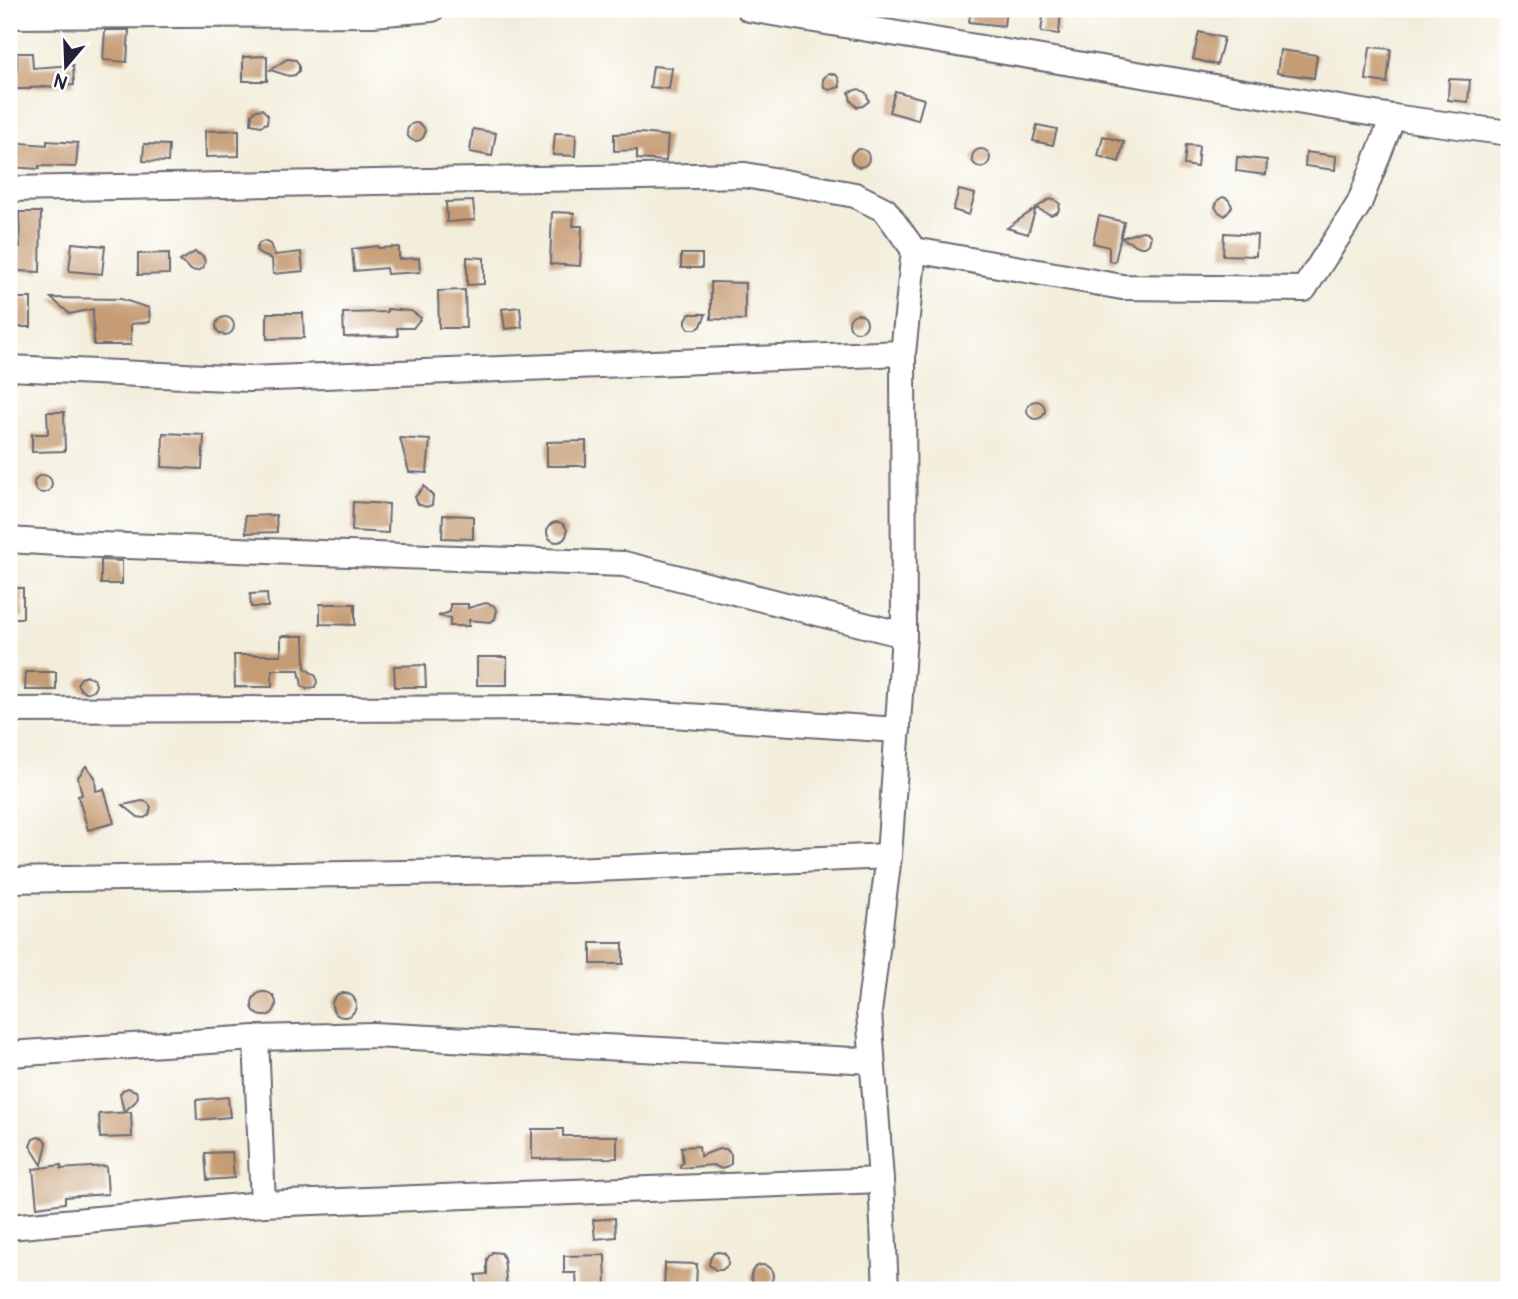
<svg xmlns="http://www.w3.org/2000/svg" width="1518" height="1299" font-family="Pangolin,sans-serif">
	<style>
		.building { fill: #c69c75 }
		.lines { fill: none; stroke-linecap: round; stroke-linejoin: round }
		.minor-casing { stroke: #6b6973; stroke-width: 28 }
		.minor { stroke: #fff; stroke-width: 24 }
	</style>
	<rect width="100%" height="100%" fill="#fff"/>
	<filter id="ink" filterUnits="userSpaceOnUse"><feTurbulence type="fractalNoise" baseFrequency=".0143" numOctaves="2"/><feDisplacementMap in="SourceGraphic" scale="14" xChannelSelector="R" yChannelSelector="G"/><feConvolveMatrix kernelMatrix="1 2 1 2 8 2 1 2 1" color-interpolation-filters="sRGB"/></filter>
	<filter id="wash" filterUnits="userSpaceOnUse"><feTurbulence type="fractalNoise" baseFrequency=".00686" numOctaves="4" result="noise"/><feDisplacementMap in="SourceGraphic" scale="28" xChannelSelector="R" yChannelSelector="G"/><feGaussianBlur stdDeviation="1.57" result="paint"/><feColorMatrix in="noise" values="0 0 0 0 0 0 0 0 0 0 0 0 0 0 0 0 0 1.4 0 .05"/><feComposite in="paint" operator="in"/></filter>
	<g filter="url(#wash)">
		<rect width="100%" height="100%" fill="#f3eedc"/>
		<g id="blocks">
			<!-- building -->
			<g class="building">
				<polygon points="971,9 1006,9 1004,26 969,22"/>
				<polygon points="1044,9 1061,9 1059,34 1041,32"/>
				<polygon points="105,30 129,30 127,62 103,60"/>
				<polygon points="1199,32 1224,38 1217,65 1193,59"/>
				<polygon points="1370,47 1391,49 1387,83 1366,80"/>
				<polygon points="1280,50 1317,55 1314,78 1277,73"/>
				<polygon points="17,53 32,53 33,68 73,65 74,85 30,88 30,89 9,89 9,72 17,72"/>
				<polygon points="267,56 267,81 243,81 243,57"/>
				<polygon points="287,59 296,60 299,65 299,71 295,75 289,76 270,70"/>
				<polygon points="653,66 672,68 669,89 650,87"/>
				<polygon points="828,73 836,75 839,79 840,87 829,90 824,87 823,79"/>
				<polygon points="1449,79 1470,80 1468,102 1448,100"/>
				<polygon points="859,89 866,93 869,101 863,106 857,107 851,101 849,92"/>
				<polygon points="895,91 924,99 918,120 889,112"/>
				<polygon points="262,109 268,115 267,123 261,126 251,124 252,113 257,110"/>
				<circle cx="416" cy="132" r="9"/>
				<polygon points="1037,125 1057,129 1053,145 1033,141"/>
				<polygon points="473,129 496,133 492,156 470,152"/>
				<polygon points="239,130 239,156 206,157 205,131"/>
				<polygon points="555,133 576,134 575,156 553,155"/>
				<polygon points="640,133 668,136 666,161 637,159 637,150 614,151 614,134"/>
				<polygon points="1103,136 1124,142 1119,162 1098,156"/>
				<polygon points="47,141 78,143 76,167 39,166 39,169 9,167 9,142 47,145"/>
				<polygon points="144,144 169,145 168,162 143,161"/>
				<polygon points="1186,145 1199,146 1197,167 1184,165"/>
				<circle cx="981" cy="158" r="9"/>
				<circle cx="860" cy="158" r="9"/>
				<polygon points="1306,152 1336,156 1335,170 1305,166"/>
				<polygon points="1237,157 1267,160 1266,175 1236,171"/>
				<polygon points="959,190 975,194 969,215 953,210"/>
				<polygon points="1223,197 1228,199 1232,206 1230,210 1225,216 1219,212 1215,207 1218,200"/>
				<polygon points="1054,199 1060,204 1058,212 1051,215 1036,208 1028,234 1007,228 1048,200"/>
				<polygon points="473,201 475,220 447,222 446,202"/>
				<polygon points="19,212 41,212 40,272 16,271 17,246 20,247"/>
				<polygon points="552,212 574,213 573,226 582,226 580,266 550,264"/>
				<polygon points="1099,216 1124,222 1115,262 1109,261 1109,247 1093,243"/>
				<polygon points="1142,231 1147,232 1151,236 1149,244 1145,247 1140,247 1121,238"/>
				<polygon points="1224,233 1257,235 1256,256 1223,255"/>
				<polygon points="264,241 270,244 275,255 301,252 303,271 273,274 272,259 261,255 256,250 259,243"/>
				<polygon points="72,243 105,246 102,274 69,271"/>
				<polygon points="378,246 378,248 399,247 399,259 419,258 420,272 387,274 386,268 354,271 352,249"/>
				<polygon points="195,252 203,256 205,262 203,268 197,271 191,270 180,261"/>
				<polygon points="169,253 169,274 138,275 138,254"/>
				<rect x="681" y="254" width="21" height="14"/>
				<polygon points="467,257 484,258 484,284 467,285"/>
				<polygon points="711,282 745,283 745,320 711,319"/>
				<polygon points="465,290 466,328 439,328 438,291"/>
				<rect x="9" y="298" width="22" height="29"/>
				<polygon points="51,298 121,299 149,308 150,322 131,324 131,345 94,345 93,309 70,314"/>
				<polygon points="520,307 522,327 505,329 502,309"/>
				<polygon points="387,309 411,311 421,318 413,328 397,328 398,336 344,337 343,313 387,312"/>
				<polygon points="267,313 303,313 304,338 267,339"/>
				<polygon points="690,314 706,314 701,326 697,329 689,329 686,324 686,319"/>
				<circle cx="858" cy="323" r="9"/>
				<circle cx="225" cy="326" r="9"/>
				<circle cx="1036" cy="410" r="9"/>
				<polygon points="47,412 64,412 65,451 32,452 32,434 48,434"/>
				<polygon points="163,433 204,435 202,469 162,467"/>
				<polygon points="400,438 430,440 427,473 409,472"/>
				<polygon points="586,441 586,466 547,466 547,442"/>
				<circle cx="43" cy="484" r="9"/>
				<polygon points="424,486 433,496 432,505 426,507 418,504 415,497"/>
				<polygon points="353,502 389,504 388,533 352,531"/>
				<polygon points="276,515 277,532 246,533 245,516"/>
				<polygon points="443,515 473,516 473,539 442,538"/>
				<circle cx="557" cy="532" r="10"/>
				<polygon points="101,560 122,561 122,584 101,584"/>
				<rect x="9" y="588" width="14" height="30"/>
				<polygon points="267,593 268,607 251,607 250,594"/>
				<polygon points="486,603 493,605 497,610 495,619 490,622 469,620 469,626 450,626 450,618 438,616 450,612 450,604 468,604 468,608"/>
				<polygon points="320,604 355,604 355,625 320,624"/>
				<polygon points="281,636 304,636 305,668 316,676 317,682 315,687 307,689 302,686 299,670 272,670 272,687 235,687 234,655 281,655"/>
				<rect x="477" y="657" width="30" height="28"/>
				<polygon points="425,665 426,687 395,687 394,666"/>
				<polygon points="26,672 56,672 56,690 25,690"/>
				<polygon points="87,676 94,679 96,685 94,690 86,693 81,690 77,684 81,678"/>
				<polygon points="86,766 95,777 96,791 104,789 114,823 88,830 78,796 82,795 78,777"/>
				<polygon points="142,801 147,802 151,807 149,815 144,818 138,817 123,805"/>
				<rect x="591" y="943" width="32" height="21"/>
				<circle cx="264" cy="1004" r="12"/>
				<circle cx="344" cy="1005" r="12"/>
				<polygon points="128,1088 136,1091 138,1097 135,1102 124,1112 120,1094 123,1090"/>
				<polygon points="228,1097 230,1117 197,1120 196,1100"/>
				<polygon points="131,1112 132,1137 100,1138 99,1114"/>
				<polygon points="532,1129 563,1129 563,1136 617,1136 617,1158 532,1159"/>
				<polygon points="38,1137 43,1138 47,1143 42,1165 30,1146 33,1139"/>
				<polygon points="699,1146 700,1156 719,1149 726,1149 731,1154 731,1164 722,1169 713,1165 680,1168 680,1165 683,1163 681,1147"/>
				<polygon points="232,1152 234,1178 207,1180 205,1153"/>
				<polygon points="61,1165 61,1169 106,1166 108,1194 65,1197 65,1203 37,1207 33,1169"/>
				<polygon points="615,1218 616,1237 595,1239 593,1220"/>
				<polygon points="492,1252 501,1253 504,1258 507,1290 477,1290 476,1275 487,1274 487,1259"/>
				<polygon points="718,1252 724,1253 728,1258 728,1265 722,1270 716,1270 709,1265 711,1257 714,1253"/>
				<polygon points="605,1255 606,1288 577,1289 576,1273 564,1273 564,1256"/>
				<polygon points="665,1263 697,1264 696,1290 664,1290"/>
				<circle cx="762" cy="1276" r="11"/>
			</g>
		</g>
	</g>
	<g filter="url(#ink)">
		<use href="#blocks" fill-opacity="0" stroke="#6b6973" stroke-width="2"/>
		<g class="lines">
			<defs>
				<g id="minor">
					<polyline points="749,9 1393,117"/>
					<polyline points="9,16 373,14 432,9"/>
					<polyline points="9,189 745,175 855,195 885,210 914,250"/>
					<polyline points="9,368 249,379 903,353"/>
					<polyline points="9,540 73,544 624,564 904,635"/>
					<polyline points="9,710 566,708 898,730"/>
					<polyline points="9,880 572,870 889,856"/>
					<polyline points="256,1038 263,1204"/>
					<polyline points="9,1054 256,1038 373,1035 872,1061"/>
					<polyline points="9,1227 263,1204 881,1180"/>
					<polyline points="886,1290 881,1180 869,1012 889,856 904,635 903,353 914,250 1122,287 1304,289 1359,204 1393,117 1509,133"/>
				</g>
			</defs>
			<!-- minor casing -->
			<use href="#minor" class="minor-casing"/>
			<!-- minor -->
			<use href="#minor" class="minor"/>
		</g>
	</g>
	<!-- margin -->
	<rect width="1518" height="1299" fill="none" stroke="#fff" stroke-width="35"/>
	<!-- north arrow -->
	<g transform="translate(66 66) rotate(199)" stroke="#ffffff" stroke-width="5" paint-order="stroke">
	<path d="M0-5L12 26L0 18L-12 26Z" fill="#22223b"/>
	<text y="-10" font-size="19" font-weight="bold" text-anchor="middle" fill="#22223b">N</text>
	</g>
</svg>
